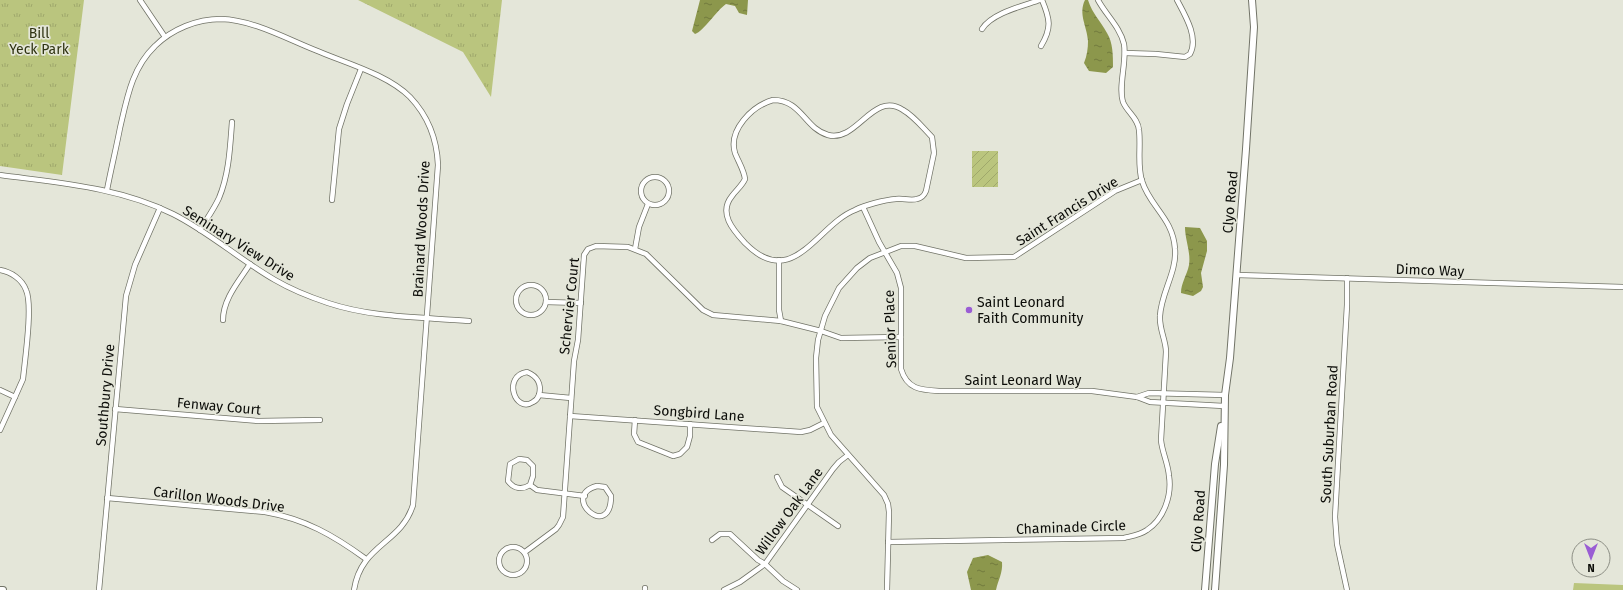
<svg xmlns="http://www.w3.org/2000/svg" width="1623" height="590" font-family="'Fira Sans',sans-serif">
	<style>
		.grass { fill: #bac57e }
		.park { fill: url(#park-tufts) }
		.garden { fill: url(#garden-furrows) }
		.water { fill: url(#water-ripples) }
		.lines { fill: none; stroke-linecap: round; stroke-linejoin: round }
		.street-casing { stroke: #717367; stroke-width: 6 }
		.secondary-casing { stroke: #717367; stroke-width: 8 }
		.street { stroke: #fff; stroke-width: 4.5 }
		.secondary { stroke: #fff; stroke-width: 6 }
		.poi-dot { fill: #9a5dd4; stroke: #e4e6d9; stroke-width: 1.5 }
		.labels { text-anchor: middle; stroke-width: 3.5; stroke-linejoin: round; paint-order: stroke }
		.park-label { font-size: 14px; fill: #2f3312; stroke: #e4e6d9 }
		.street-label { font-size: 14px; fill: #0b0c08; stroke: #e4e6d9 }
		.poi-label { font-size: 14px; fill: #0b0c08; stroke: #e4e6d9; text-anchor: start }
	</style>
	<defs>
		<pattern id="park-tufts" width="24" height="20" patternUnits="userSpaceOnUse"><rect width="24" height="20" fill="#bac57e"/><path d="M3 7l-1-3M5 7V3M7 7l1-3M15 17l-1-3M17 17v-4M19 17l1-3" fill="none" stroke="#9fa86b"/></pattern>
		<pattern id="garden-furrows" width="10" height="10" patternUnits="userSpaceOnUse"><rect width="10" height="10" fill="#bac57e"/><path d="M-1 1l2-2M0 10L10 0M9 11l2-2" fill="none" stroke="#9fa86b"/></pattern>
		<pattern id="water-ripples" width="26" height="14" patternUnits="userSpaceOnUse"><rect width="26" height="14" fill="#8c974c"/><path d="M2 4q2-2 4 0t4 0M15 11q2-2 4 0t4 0" fill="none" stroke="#717a3d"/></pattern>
	</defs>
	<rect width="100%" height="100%" fill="#e4e6d9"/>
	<!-- grass -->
	<polygon class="grass" points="1574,583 1623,585 1623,590 1573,590"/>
	<!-- park -->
	<g class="park">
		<polygon points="0,0 84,0 62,175 0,166"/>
		<polygon points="358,0 502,0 491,97 463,52"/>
	</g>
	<!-- garden -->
	<rect class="garden" x="972" y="151" width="26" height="36"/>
	<!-- water -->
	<g class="water">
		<path d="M700,0H748L747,15L739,13L735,6L726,4C716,11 704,31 695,34L692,31Z"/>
		<path d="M1085,0H1088C1093,15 1100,20 1107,33C1113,43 1113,55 1113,67L1106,73L1089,71L1084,63C1087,56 1088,48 1088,41C1087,26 1078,14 1085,0Z"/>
		<path d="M1185,227L1200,228L1207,241V251L1201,273L1203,287L1201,291L1193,296L1181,293C1181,283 1187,275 1189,265C1191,252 1185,240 1185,227Z"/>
		<path d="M988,555L1002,562C1003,573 998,580 996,590H971L967,572L973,558Z"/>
	</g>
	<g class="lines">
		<defs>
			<g id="street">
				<polyline points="140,0 165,37"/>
				<path d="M982,29C992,13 1023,6 1040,0"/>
				<path d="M1041,46C1052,28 1050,19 1042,0"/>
				<path d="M1125,53L1156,54L1185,57L1190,54C1199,38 1185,15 1177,0"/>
				<path d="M773,100C802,100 804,128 828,135C857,143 873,90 903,110C914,116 923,128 932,137L934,153L926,191C924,196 922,198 917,199C911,201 903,198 896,199C884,200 865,205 855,210C817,225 793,292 745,243C733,230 718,213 732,196C736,190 742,186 745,179C744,170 738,161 735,153C728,130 752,106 773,100Z"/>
				<path d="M0,175C59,183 119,187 173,214C209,232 240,260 275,280C292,290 310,297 328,303C373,318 422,317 469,321"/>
				<circle cx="655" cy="191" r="14"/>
				<path d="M107,190C111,169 116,149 120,128C127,98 132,68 155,46C172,29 197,19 221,19C253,20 285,38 315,50C345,63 387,74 410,97C428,116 437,140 438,165L413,505C401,544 361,544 354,590"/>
				<polyline points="332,200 339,129 347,104 361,69"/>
				<path d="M863,207L879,242L897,273L901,288V369C907,389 920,390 939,391H1092L1137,397L1150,402L1224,406"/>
				<path d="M200,230C206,220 214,209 219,198C229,174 230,148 232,122"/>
				<polyline points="635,249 639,227 648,204"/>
				<polyline points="779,260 779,310 781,321"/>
				<path d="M0,270C11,272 22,279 26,290C33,305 25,359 23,379L15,397L0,390"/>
				<polyline points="1237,275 1623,287"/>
				<polyline points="1347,278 1347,305 1335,517 1337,544 1347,590"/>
				<circle cx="531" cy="300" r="15"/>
				<polyline points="546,302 581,303"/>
				<path d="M223,320C223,299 239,281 250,264"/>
				<path d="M527,372C537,376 542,384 539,395C538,398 535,401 533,402C515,414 502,376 527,372Z"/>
				<polyline points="539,395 571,398"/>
				<polyline points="1137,397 1149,393 1225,395"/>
				<polyline points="115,409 258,421 320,420"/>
				<polyline points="570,416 801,432 810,430 824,423"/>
				<polyline points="635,420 634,434 638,442 673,456 680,454 687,447 690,436 690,424"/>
				<polyline points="0,430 15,397"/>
				<path d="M519,459L527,460L533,466V476L530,485C522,490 514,489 508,481L510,464Z"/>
				<polyline points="777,477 782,487 838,526"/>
				<polyline points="530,485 537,490 585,496"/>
				<path d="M597,486L605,487L611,496C611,542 559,496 597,486Z"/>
				<path d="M107,498L265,512C305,519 333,535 366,559"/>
				<polyline points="712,540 720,534 730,534 758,560 765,564 783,581 797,590"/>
				<path d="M888,542L1124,538C1132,536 1140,535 1147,530C1164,519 1172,495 1169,476C1168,463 1162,452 1161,440L1166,352C1166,340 1159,329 1160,316C1161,293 1177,272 1175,249C1173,218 1150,207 1142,181C1137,165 1141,147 1139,130C1138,118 1127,112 1123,102C1118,86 1127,62 1124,44C1120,27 1106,15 1098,0"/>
				<circle cx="513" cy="561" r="14"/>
				<polyline points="525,552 556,529 559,525 563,517 574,361 578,340 584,255 588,249 596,246 628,247 646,254 703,310 713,315 781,321 821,331 841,338 901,337"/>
				<polyline points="645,588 645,590"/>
				<polyline points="99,590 126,296 135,265 160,208"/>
				<polyline points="724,590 740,582 765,564 833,469 839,462 848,455"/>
				<polyline points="887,590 889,512 888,504 884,495 831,435 817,407 816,358 818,340 825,316 839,288 857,268 870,258 901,246 915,246 966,258 1014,257 1115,191 1142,180"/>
			</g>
			<g id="secondary">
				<polyline points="0,590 3,590"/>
				<polyline points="1205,590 1215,464 1221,426"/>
				<polyline points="1215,590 1224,465 1225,395 1230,358 1246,149 1254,27 1252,0"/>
			</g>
		</defs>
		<!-- street casing -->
		<use href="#street" class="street-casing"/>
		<!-- secondary casing -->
		<use href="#secondary" class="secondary-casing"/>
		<!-- street -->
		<use href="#street" class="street"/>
		<!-- secondary -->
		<use href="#secondary" class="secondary"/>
	</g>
	<!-- markers -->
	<circle class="poi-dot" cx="969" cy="310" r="4"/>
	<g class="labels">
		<!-- park labels -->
		<g class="park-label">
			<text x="39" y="38">Bill<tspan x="39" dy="16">Yeck Park</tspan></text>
		</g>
		<!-- street labels -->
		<g class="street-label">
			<text transform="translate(1230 202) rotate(-85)" y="5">Clyo Road</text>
			<text transform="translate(1067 211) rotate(-32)" y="5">Saint Francis Drive</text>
			<text transform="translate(421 229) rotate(-87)" y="5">Brainard Woods Drive</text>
			<text transform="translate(239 243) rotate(32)" y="5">Seminary View Drive</text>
			<text transform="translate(1430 270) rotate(2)" y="5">Dimco Way</text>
			<text transform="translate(569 306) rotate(-84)" y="5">Schervier Court</text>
			<text transform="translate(890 329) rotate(-92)" y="5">Senior Place</text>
			<text x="1023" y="385">Saint Leonard Way</text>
			<text transform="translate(105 395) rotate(-85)" y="5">Southbury Drive</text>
			<text transform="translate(219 406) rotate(5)" y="5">Fenway Court</text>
			<text transform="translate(699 413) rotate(4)" y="5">Songbird Lane</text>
			<text transform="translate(1329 434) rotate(-87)" y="5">South Suburban Road</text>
			<text transform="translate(219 499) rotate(7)" y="5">Carillon Woods Drive</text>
			<text transform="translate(789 511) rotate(-54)" y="5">Willow Oak Lane</text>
			<text transform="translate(1198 521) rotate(-86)" y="5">Clyo Road</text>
			<text transform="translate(1071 527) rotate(-2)" y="5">Chaminade Circle</text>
		</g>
		<!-- poi labels -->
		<g class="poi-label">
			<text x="977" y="307">Saint Leonard<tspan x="977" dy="16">Faith Community</tspan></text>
		</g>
	</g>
	<!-- north arrow -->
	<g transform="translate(1591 558) rotate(180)"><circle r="19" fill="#e4e6d9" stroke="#8d8f85"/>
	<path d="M0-3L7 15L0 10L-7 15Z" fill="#9a5dd4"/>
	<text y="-6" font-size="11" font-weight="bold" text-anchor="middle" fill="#0b0c08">N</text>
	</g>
</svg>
